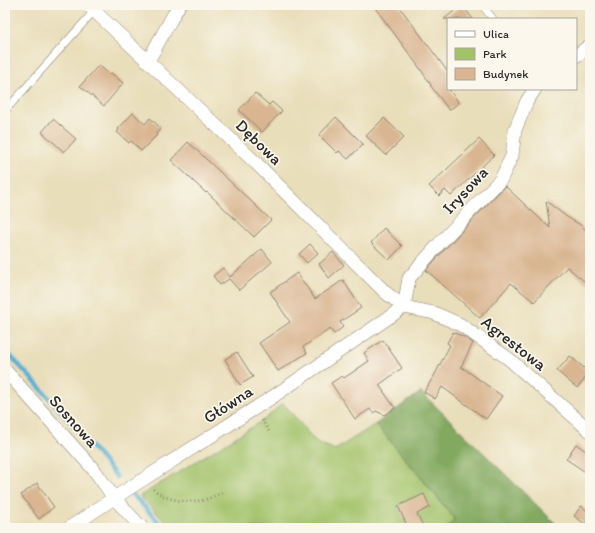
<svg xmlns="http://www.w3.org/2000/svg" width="595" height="533" font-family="Itim,sans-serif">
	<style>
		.green { fill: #a3c36b; stroke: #67774b }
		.forest { fill: #82a95f; stroke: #566a45 }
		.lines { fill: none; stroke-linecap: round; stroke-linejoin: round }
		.stream { stroke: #57b0d4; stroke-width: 4.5 }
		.building { fill: #d9b591 }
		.lane-casing { stroke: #8a8472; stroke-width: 8 }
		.street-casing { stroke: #8a8472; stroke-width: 14 }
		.path { stroke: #8a8472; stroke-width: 2.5; stroke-dasharray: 1 3; stroke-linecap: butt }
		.lane { stroke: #fff; stroke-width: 7 }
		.street { stroke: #fff; stroke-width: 13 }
		.labels { text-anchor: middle; stroke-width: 3.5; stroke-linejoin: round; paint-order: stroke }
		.street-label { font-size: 17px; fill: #2b2b2b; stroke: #fbf7ec }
	</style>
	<rect width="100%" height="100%" fill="#fbf7ec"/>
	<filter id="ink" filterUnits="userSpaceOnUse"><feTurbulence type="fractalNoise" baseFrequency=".025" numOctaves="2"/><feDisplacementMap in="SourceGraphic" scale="8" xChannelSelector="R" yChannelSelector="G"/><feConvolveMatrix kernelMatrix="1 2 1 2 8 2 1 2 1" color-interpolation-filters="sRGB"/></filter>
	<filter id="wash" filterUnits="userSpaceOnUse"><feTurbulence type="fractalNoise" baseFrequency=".012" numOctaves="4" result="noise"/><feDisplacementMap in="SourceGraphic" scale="16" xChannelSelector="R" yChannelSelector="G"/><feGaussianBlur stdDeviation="0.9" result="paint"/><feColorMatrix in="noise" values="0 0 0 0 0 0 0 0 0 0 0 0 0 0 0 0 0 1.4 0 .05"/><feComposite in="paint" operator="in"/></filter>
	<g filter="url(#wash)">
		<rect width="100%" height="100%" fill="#e9deba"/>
		<!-- green -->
		<polygon class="green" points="283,403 315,441 335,450 376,424 455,519 447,528 171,528 140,496 265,419"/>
		<!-- forest -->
		<polygon class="forest" points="421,392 560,528 447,528 455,519 376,424"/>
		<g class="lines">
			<!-- stream -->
			<g class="stream">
				<polyline points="177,22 187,5"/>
				<polyline points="5,350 43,391 82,436 117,477"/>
				<polyline points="132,494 139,501 164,528"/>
			</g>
		</g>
		<g id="blocks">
			<!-- building -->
			<g class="building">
				<polygon points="373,5 398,5 448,72 448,89 449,89 459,103 449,110 430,85 431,85 419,67"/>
				<polygon points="462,5 473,19 444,19"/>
				<polygon points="99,65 110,75 111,73 123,83 104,106 80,86"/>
				<polygon points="255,93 269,105 272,102 282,111 262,132 239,110"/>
				<polygon points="133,113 145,124 150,118 161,128 156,134 157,135 141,151 131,141 129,143 117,132 119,130 118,129"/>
				<polygon points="336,117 363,144 348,159 339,151 337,153 319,135"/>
				<polygon points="384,118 404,137 386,155 366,136"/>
				<polygon points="53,119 76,139 64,152 42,132"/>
				<polygon points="479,139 494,155 451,196 445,190 439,196 429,186"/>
				<polygon points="188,142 271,220 254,237 207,192 206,193 171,160"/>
				<polygon points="505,186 550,228 546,201 567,217 579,224 590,233 590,286 567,267 534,302 511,283 480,318 426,270 445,249"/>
				<polygon points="384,228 402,246 389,260 371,243"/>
				<polygon points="310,244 318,253 307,263 299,254"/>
				<polygon points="262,249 272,262 239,290 229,279 220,285 213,276 223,268 230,277"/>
				<polygon points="333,252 344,265 329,278 319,264"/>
				<polygon points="297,273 315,299 343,280 361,308 340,322 343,327 334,334 330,329 303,347 307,353 278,371 259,343 290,322 270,292"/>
				<polygon points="453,332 466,338 473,343 461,367 466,370 502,396 486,419 442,387 435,399 424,392 434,376 450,345 447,343"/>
				<polygon points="383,340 402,368 379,385 395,408 385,415 376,411 373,413 370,409 355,419 331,383 342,376 344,378 369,361 364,353"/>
				<polygon points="237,352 253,377 240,385 225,359"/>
				<polygon points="570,356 590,373 577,388 557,371"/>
				<polygon points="576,444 590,454 590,475 566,459"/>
				<polygon points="37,483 54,507 39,519 21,495"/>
				<polygon points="424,494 430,507 417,514 424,528 408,528 398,506"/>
				<polygon points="581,506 590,513 590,518 585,524 574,516"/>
			</g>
		</g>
	</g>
	<g filter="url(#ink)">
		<use href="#blocks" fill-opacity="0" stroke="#8a8472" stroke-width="1"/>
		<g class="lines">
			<defs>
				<g id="lane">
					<polyline points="482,5 493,19"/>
					<polyline points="5,111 94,11"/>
				</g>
				<g id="street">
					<polyline points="88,5 256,163 385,292 404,307 434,313 461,325 509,359 590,431"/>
					<polyline points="576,56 590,45"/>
					<polyline points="148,61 179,5"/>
					<polyline points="404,307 409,278 439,244 501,179 512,156 515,130 527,101 535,89"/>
					<polyline points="5,370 95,471 114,498 142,528"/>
					<polyline points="69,528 114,498 271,398 404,307"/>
				</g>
			</defs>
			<!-- lane casing -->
			<use href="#lane" class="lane-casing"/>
			<!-- street casing -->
			<use href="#street" class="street-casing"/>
			<!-- path -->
			<g class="path">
				<polyline points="262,420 270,433"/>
				<path d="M153,489C164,499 183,503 198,501C207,500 216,495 225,492"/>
			</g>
			<!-- lane -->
			<use href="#lane" class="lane"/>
			<!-- street -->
			<use href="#street" class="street"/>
		</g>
	</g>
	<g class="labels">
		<!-- street labels -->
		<g class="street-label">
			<text transform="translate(259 142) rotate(44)" y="6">Dębowa</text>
			<text transform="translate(465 190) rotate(-47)" y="6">Irysowa</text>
			<text transform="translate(514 343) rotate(38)" y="6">Agrestowa</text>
			<text transform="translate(228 404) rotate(-33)" y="6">Główna</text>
			<text transform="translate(74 421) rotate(48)" y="6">Sosnowa</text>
		</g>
	</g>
	<!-- margin -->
	<rect width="595" height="533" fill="none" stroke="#fbf7ec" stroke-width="20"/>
	<!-- legend -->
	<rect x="447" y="18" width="130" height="72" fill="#fbf7ec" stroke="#a8a59f"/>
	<rect x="455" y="31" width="20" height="6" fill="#ffffff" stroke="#a8a59f"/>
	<text x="483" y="38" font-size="12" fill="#2b2b2b">Ulica</text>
	<rect x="455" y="48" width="20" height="12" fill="#a3c36b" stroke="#a8a59f"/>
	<text x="483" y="58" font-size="12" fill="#2b2b2b">Park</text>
	<rect x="455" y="68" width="20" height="12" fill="#d9b591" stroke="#a8a59f"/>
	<text x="483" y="78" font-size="12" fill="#2b2b2b">Budynek</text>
</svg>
